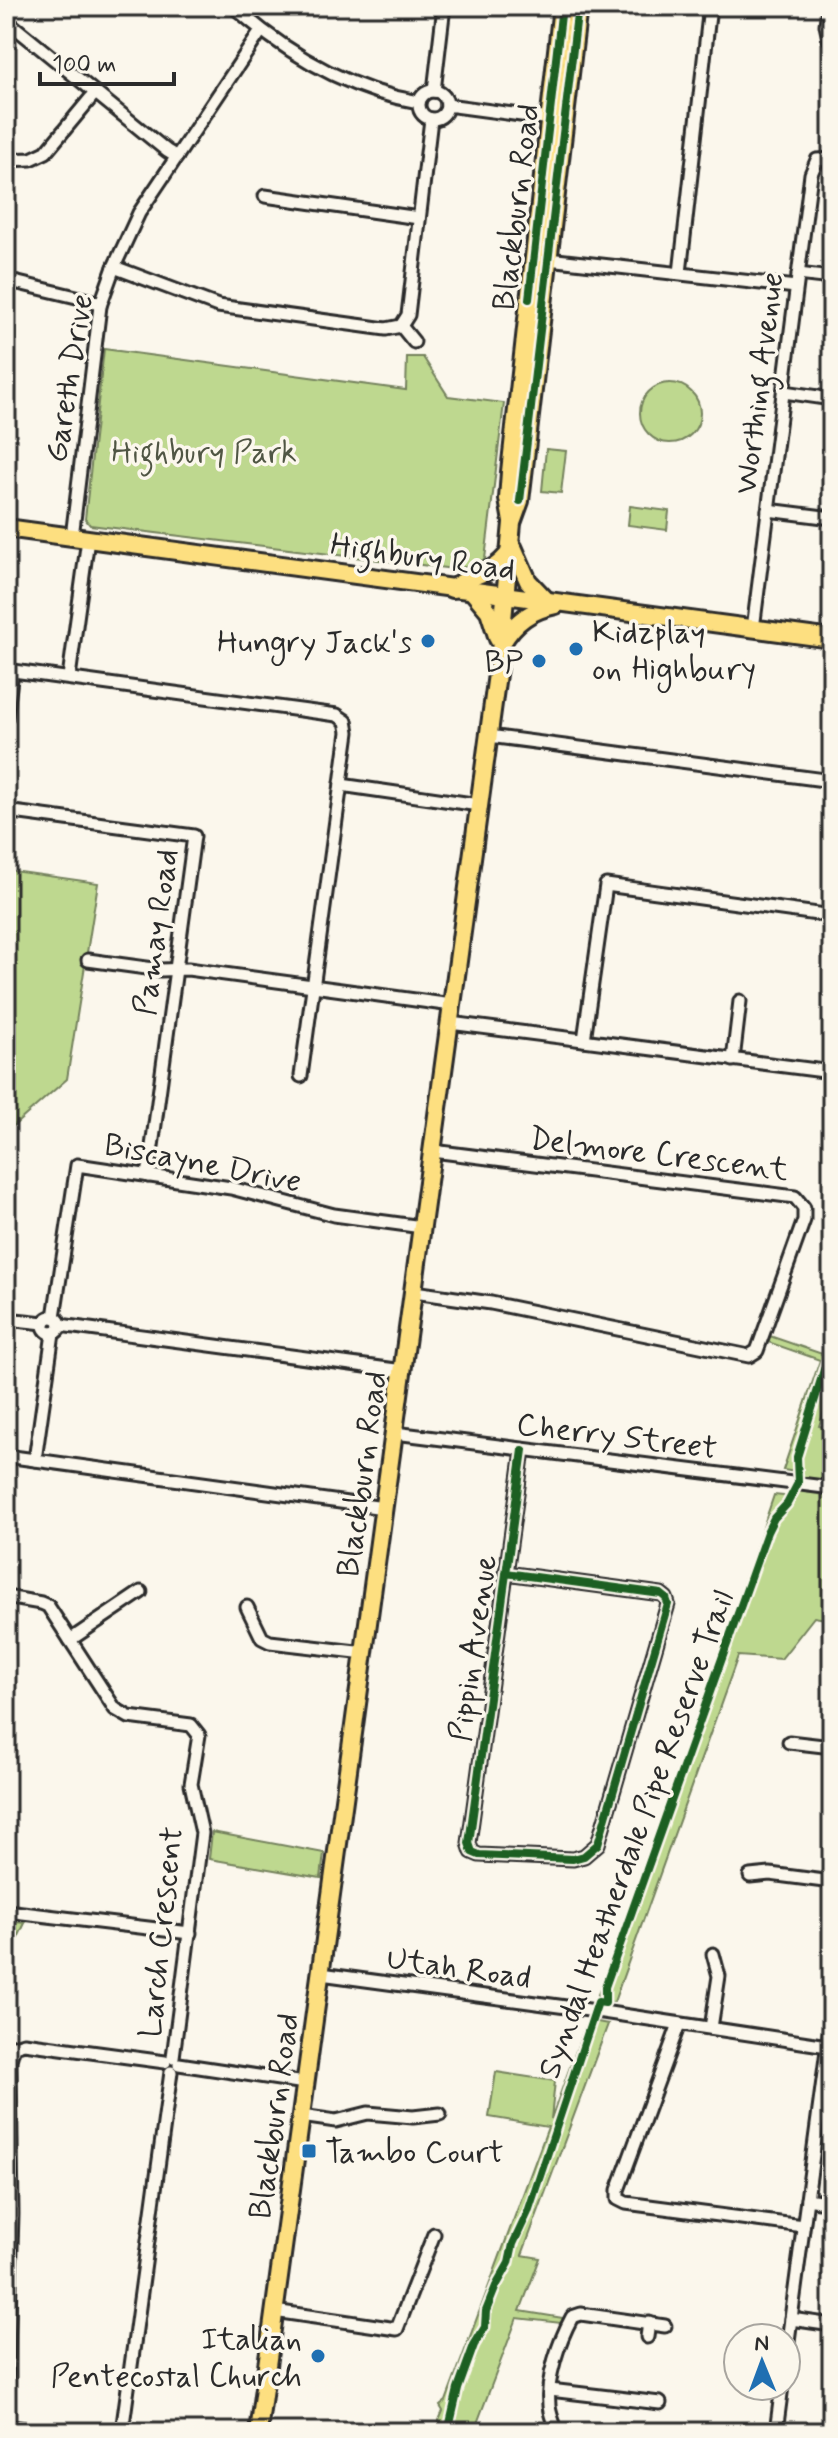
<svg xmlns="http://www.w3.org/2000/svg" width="838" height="2438" font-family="Mynerve,sans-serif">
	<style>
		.green { fill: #bed88f; stroke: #74825d; stroke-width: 2 }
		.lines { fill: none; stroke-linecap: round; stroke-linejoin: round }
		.minor-casing { stroke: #2b2b2b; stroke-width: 17 }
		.primary-casing { stroke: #2b2b2b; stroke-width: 22 }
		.minor { stroke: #fbf7ec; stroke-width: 11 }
		.primary { stroke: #fddf80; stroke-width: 16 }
		.cycleway-casing { stroke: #fbf7ec; stroke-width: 13 }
		.cycleway { stroke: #1b5e20; stroke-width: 8 }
		.poi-dot { fill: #1f6fb2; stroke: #fbf7ec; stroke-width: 3 }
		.labels { text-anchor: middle; stroke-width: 7; stroke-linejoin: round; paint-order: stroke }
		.street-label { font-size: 32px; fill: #2b2b2b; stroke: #fbf7ec }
		.park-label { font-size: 32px; fill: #505644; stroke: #fbf7ec }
		.poi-label { font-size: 32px; fill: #2b2b2b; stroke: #fbf7ec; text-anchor: end }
	</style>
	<rect width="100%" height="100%" fill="#fbf7ec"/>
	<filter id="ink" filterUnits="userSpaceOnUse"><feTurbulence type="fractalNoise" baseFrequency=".0125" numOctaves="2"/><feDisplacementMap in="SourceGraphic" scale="16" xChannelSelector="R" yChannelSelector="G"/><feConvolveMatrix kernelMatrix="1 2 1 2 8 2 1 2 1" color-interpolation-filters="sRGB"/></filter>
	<g filter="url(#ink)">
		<!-- green -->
		<g class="green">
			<polygon points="104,349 406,390 407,357 423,357 448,396 504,403 485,559 472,566 454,569 90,525 85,519"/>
			<circle cx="670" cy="413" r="30"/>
			<polygon points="546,449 566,451 561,493 542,491"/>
			<polygon points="630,506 669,511 667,530 628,525"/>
			<polygon points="6,870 98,883 67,1079 10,1129 8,1144 6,1144"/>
			<polygon points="832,1326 832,1388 819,1426 832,1428 832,1620 814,1617 781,1659 738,1656 614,2002 596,2000 701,1710 774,1495 794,1497 803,1473 783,1470 820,1360 765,1341 767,1335 822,1354"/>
			<polygon points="212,1832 324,1853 321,1878 209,1859"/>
			<polygon points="6,1921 25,1923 6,1963"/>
			<polygon points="587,2020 608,2024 522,2255 540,2258 520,2311 563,2318 561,2323 517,2318 476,2426 458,2432 434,2432 443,2411 440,2406 446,2401 548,2127 489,2117 496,2072 555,2081 551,2119"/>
		</g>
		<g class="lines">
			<defs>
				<g id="minor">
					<path d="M233,6C287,54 347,90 419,102"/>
					<polyline points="828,6 826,25 829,39 832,41"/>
					<polyline points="6,20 167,151 177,157"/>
					<polyline points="434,91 444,6"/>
					<circle cx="433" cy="105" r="14"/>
					<polyline points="447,105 550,119"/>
					<polyline points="6,160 31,159 46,152 95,93"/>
					<polyline points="265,196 419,218"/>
					<polyline points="548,259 796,287"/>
					<polyline points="114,267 218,306 386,329 401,326 408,315 431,119"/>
					<polyline points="680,273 710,6"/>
					<polyline points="798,274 832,278"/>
					<polyline points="6,280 93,301 100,306"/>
					<polyline points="401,326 414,342"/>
					<polyline points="784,392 832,399"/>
					<polyline points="768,510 832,518"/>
					<polyline points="72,537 100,306 114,267 139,213 261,31"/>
					<polyline points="753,629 811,174 817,160 832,159"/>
					<polyline points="6,670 337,715 346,721 348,732 301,1076"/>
					<polyline points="69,677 88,539"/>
					<polyline points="6,719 12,671"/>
					<polyline points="489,736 832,781"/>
					<polyline points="341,785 479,805"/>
					<polyline points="6,811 194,836 148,1176"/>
					<polyline points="88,960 161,970 188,969 452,1005"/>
					<polyline points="450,1023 832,1072"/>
					<polyline points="584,1040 606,885 832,916"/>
					<polyline points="733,1060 740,1001"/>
					<polyline points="414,1292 491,1303 749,1356 757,1351 804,1220 804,1208 795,1197 433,1151"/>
					<polyline points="54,1317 77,1165 231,1188 334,1215 422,1227"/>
					<circle cx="52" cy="1325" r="8"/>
					<polyline points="6,1319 44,1323"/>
					<polyline points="60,1325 403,1371"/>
					<polyline points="395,1433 832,1488"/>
					<polyline points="6,1456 384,1508"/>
					<polyline points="35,1460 53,1333"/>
					<polyline points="506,1573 661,1594 666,1598 668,1604 598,1844 584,1856 573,1859 479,1855 472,1852 469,1843 523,1450"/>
					<polyline points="6,1597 41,1603 48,1606 115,1709 129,1717 191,1725 199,1735 191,1784 202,1833 173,2057"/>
					<polyline points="247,1607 262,1638 270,1642 365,1653"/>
					<polyline points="70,1640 141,1592"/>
					<polyline points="789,1742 832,1747"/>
					<polyline points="750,1876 770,1874 832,1882"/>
					<polyline points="6,1911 190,1933"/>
					<polyline points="321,1974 596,2011 828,2046"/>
					<polyline points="679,2024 618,2190 618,2199 626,2203 803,2226"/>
					<polyline points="711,2028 719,1976 713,1954"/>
					<polyline points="179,2064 305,2083"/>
					<polyline points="301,2116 336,2121 368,2113 413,2117 440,2114"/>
					<polyline points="807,2199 832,2203"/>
					<polyline points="274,2311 397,2329 434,2234"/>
					<polyline points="791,2319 832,2325"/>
					<polyline points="647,2337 649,2323"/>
					<polyline points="786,2356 832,2013"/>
					<polyline points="550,2390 660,2403"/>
					<polyline points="6,2418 12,2214 10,2060 14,2046 24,2043 165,2062"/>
					<polyline points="122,2432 171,2072"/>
					<path d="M557,2432C554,2424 550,2415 549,2406C546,2378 559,2341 572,2317L581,2314L665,2326"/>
					<polyline points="776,2432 782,2386"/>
				</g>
				<g id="primary">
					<polyline points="512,522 508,499 510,472 562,6"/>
					<polyline points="6,528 832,639"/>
					<polyline points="513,547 528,581 547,601"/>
					<path d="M452,589C475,570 490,578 510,552"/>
					<polyline points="473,592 489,611 498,639"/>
					<path d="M502,643C515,621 531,610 556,605"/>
					<polyline points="6,2429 29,2432"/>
					<polyline points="258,2432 500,652 512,523 520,501 578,6"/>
				</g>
			</defs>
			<!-- minor casing -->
			<use href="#minor" class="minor-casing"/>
			<!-- primary casing -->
			<use href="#primary" class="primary-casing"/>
			<!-- minor -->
			<use href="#minor" class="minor"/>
			<!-- primary -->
			<use href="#primary" class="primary"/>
			<defs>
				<g id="cycleway">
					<polyline points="529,299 562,6"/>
					<polyline points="520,501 578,6"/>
					<polyline points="506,1573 661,1594 666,1598 668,1604 598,1844 584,1856 573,1859 479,1855 472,1852 469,1843 523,1450"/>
					<polyline points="448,2432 458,2389 474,2345 485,2327 486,2311 496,2286 509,2263 513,2244 528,2212 598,2002 605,2003 605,1987 767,1532 774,1518 787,1504 798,1483 797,1457 832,1344"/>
				</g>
			</defs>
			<!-- cycleway casing -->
			<use href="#cycleway" class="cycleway-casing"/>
			<!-- cycleway -->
			<use href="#cycleway" class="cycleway"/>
		</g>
	</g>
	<!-- markers -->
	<g class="poi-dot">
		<circle cx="428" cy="641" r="8"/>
		<circle cx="576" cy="649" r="8"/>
		<circle cx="539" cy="661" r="8"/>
		<rect x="301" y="2143" width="16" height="16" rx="4"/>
		<circle cx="318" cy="2356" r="8"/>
	</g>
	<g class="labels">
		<!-- street labels -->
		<g class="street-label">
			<text transform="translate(515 207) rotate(-83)" y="11">Blackburn Road</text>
			<text transform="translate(68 378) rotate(-81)" y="11">Gareth Drive</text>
			<text transform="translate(758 383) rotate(-83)" y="11">Worthing Avenue</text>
			<text transform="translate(423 556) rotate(8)" y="11">Highbury Road</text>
			<text transform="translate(155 932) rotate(-82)" y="11">Pamay Road</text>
			<text transform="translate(659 1153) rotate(7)" y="11">Delmore Crescent</text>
			<text transform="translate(203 1162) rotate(11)" y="11">Biscayne Drive</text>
			<text transform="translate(617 1435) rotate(7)" y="11">Cherry Street</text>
			<text transform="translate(361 1474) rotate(-82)" y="11">Blackburn Road</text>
			<text transform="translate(472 1648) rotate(-82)" y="11">Pippin Avenue</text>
			<text transform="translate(635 1834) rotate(-70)" y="11">Syndal Heatherdale Pipe Reserve Trail</text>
			<text transform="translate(160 1932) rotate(-84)" y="11">Larch Crescent</text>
			<text transform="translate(459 1967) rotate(8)" y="11">Utah Road</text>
			<text transform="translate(273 2116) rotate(-82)" y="11">Blackburn Road</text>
		</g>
		<!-- park labels -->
		<g class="park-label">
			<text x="204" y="462">Highbury Park</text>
		</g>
		<!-- poi labels -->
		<g class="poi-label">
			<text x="592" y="642" text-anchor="start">Kidzplay<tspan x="592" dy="37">on Highbury</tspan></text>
			<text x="412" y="652">Hungry Jack's</text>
			<text x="523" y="672">BP</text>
			<text x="325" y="2162" text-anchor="start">Tambo Court</text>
			<text x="302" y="2349">Italian<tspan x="302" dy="37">Pentecostal Church</tspan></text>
		</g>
	</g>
	<!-- margin -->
	<rect width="838" height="2438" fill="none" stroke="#fbf7ec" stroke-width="32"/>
	<rect x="16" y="16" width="806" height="2406" fill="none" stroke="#2b2b2b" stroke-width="3" filter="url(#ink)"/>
	<!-- north arrow -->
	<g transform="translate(762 2362) rotate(359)"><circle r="38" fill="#fbf7ec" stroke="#a8a59f" stroke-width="2"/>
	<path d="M0-6L14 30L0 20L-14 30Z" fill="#1f6fb2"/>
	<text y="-12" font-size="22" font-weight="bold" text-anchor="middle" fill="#2b2b2b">N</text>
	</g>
	<!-- scale -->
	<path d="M40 72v12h134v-12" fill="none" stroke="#2b2b2b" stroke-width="4"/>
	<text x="52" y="72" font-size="24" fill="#2b2b2b" stroke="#fbf7ec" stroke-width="6" paint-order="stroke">100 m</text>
</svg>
